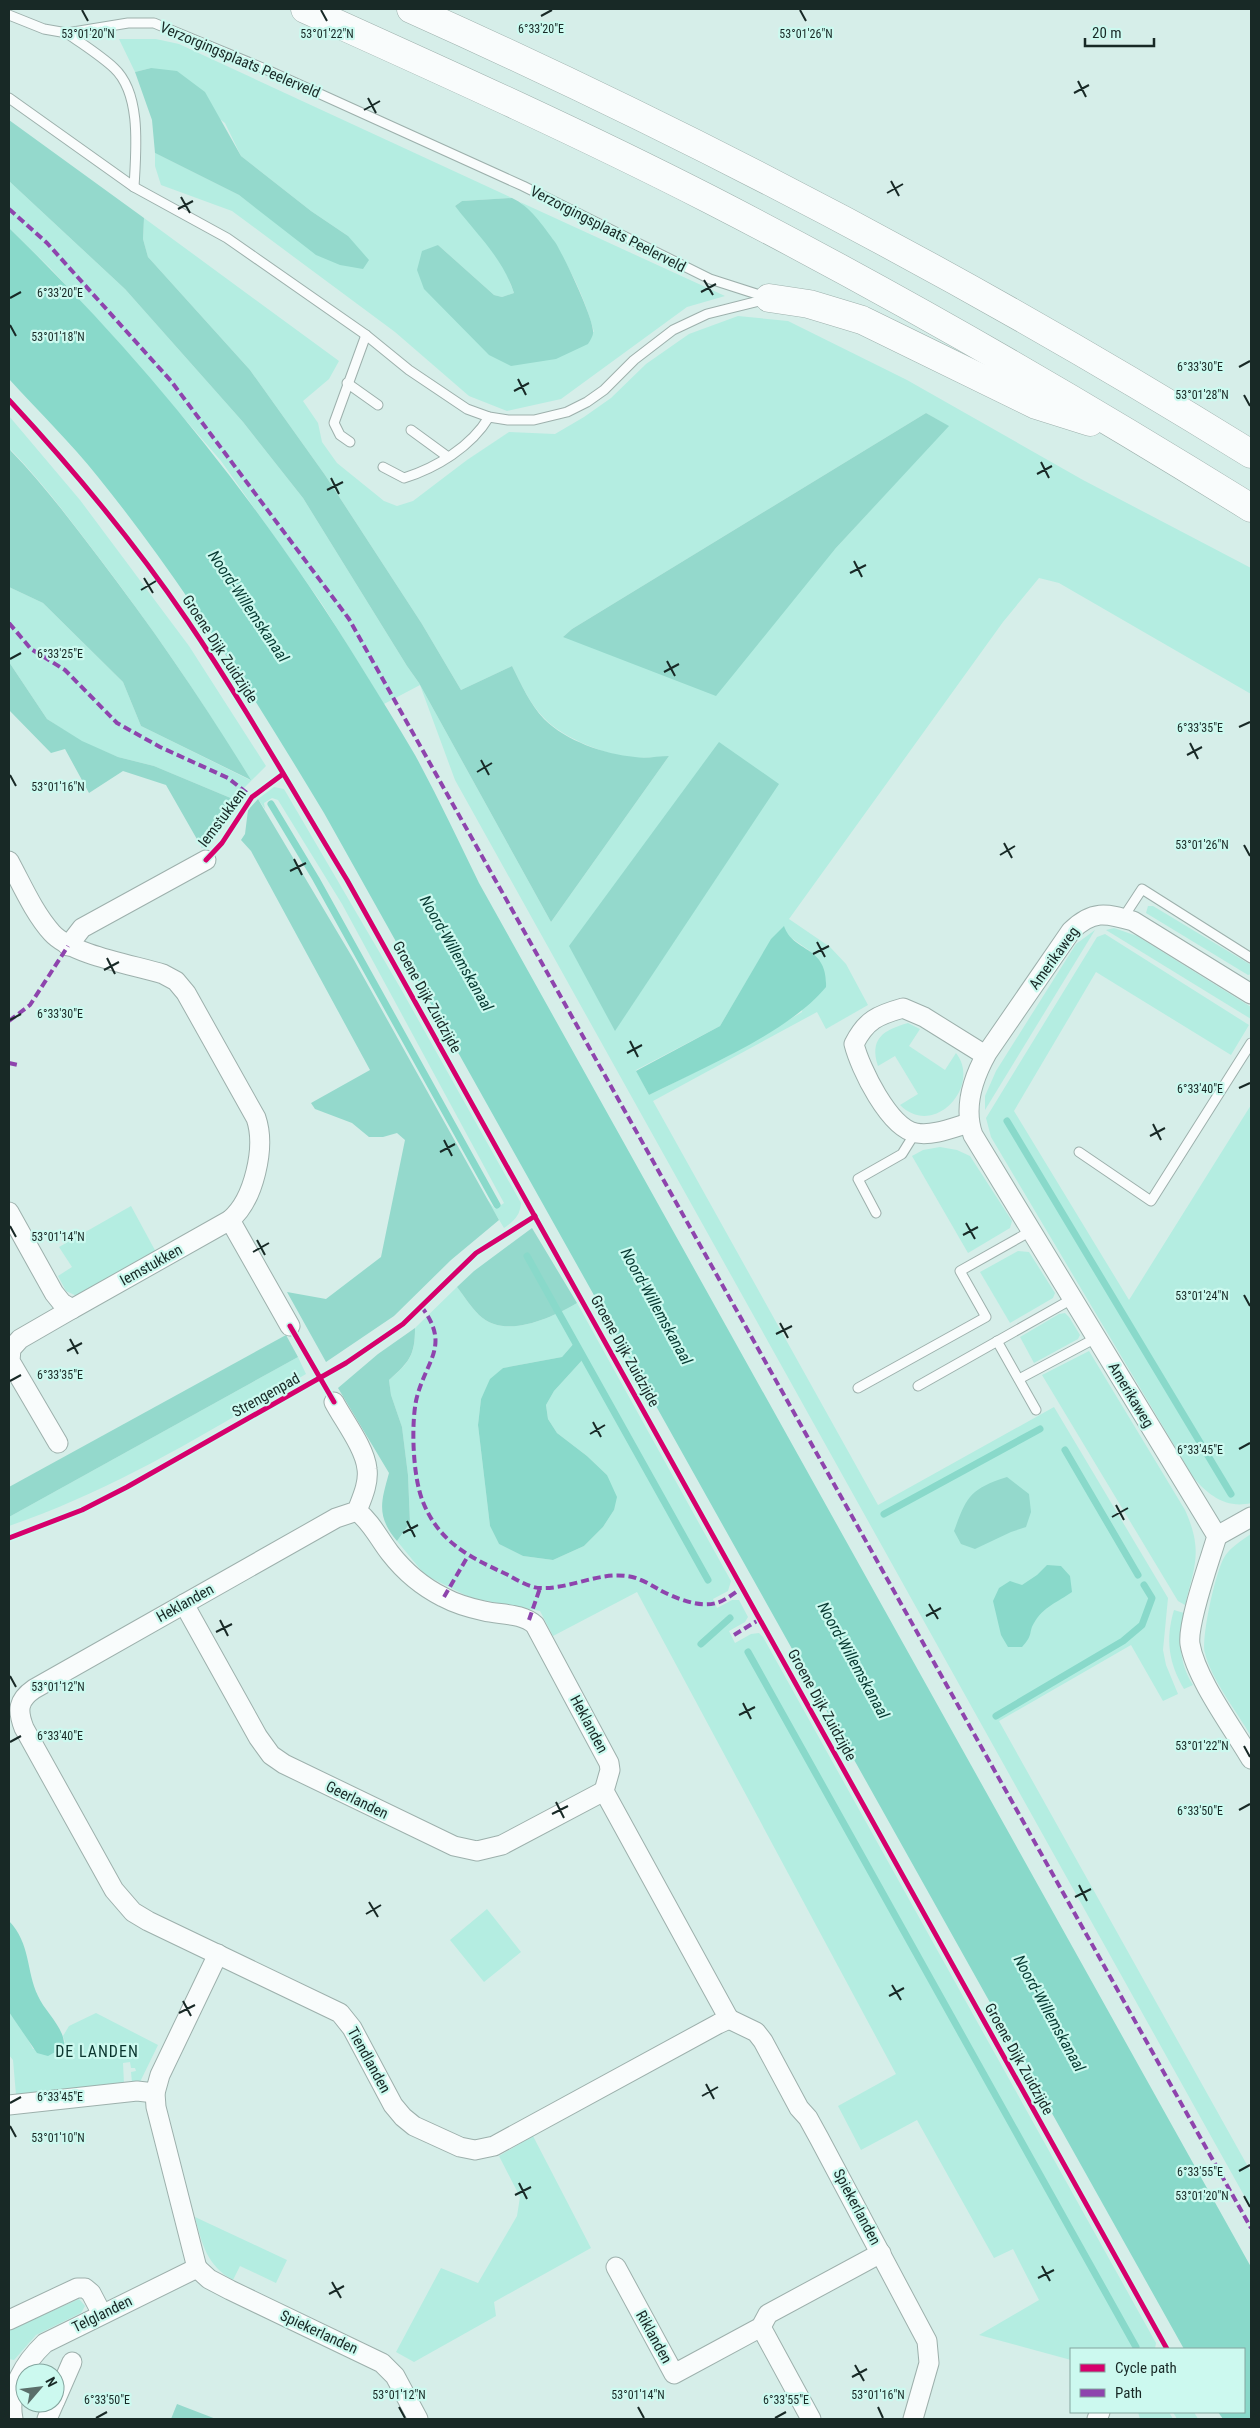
<svg xmlns="http://www.w3.org/2000/svg" width="1260" height="2428" font-family="'Roboto Condensed',sans-serif">
	<style>
		.green { fill: #b4ede1; fill-rule: evenodd }
		.forest { fill: #94d9cc }
		.water { fill: #89d9ca }
		.lines { fill: none; stroke-linecap: round; stroke-linejoin: round }
		.stream { stroke: #89d9ca; stroke-width: 7 }
		.lane-casing { stroke: #9db0ac; stroke-width: 11 }
		.street-casing { stroke: #9db0ac; stroke-width: 21 }
		.highway-casing { stroke: #9db0ac; stroke-width: 29 }
		.lane { stroke: #f9fcfc; stroke-width: 9 }
		.street { stroke: #f9fcfc; stroke-width: 19 }
		.highway { stroke: #f9fcfc; stroke-width: 28 }
		.quiet { stroke: #8e44ad; stroke-width: 4; stroke-dasharray: 8 4; stroke-linecap: butt }
		.cycleway-casing { stroke: #ccf9ef; stroke-width: 8 }
		.cycleway { stroke: #d6006c; stroke-width: 5 }
		.ticks { fill: none; stroke: #182926; stroke-width: 2 }
		.labels { text-anchor: middle; stroke-width: 4.5; stroke-linejoin: round; paint-order: stroke }
		.street-label { font-size: 15px; fill: #182926; stroke: #ccf9ef }
		.water-label { font-size: 16px; font-style: italic; fill: #063931; stroke: #ccf9ef }
		.neighbourhood-label { font-size: 16px; letter-spacing: 1px; fill: #0a352e; stroke: #ccf9ef }
		.ticks-label { font-size: 12px; text-anchor: middle; fill: #182926; stroke: #ccf9ef; stroke-width: 4.5; stroke-linejoin: round; paint-order: stroke }
	</style>
	<rect width="100%" height="100%" fill="#d6eee9"/>
	<!-- green -->
	<g class="green">
		<path d="M119,39H156L179,44L512,198L462,201L455,206L487,243L505,270L514,293L502,297L494,295L438,245L417,270L594,332C581,284 556,238 520,202L725,296L687,307L561,399L507,411L469,396L395,332L232,211L161,185L155,166V153L239,195L275,222L348,236L311,211L241,156L225,123L151,68L135,72Z"/>
		<path d="M9,181L125,289L243,422L303,498L407,666L419,683L551,922L669,756C659,757 648,758 638,758C610,757 564,739 544,718C530,704 521,684 512,666L461,690L422,624L325,475L250,370L148,257L143,239L144,218L339,361L329,379L303,401L318,423L322,442L337,463L384,501L397,506L413,501L467,460L509,432L555,434L584,417L611,398L646,364L689,334L738,316L788,321L907,380L1083,480L1251,568V694L1059,583L1039,578L1003,622L789,919L830,947L846,964L868,1005L826,1029L817,1012L653,1101L878,1505L1054,1407L1168,1598L1163,1650L1166,1665L1178,1694L1163,1701L1131,1645L999,1721L1251,2172V2208L455,780L420,685L384,704L322,604L221,461L112,335L51,269L9,228ZM926,413L948,426L835,549L563,637L572,629ZM784,927L787,935L810,951L802,1012L728,1056L649,1095L636,1070L720,1026L771,940Z"/>
		<path d="M9,416L80,500L189,646L266,766L233,799L154,766L118,757L82,742L47,719L9,662V587L43,603L123,682L141,726L250,780C204,703 154,630 100,559C71,521 44,484 11,450L9,455Z"/>
		<path d="M274,787L284,789L401,989L521,1203C520,1216 514,1221 504,1228L486,1198L495,1209L504,1203L342,904L278,800L272,798L264,803L265,809L258,799Z"/>
		<polygon points="1148,906 1153,906 1251,965 1251,974 1248,975 1146,913"/>
		<polygon points="1114,928 1137,936 1251,1007 1251,1019 1106,930"/>
		<polygon points="1095,930 985,1110 985,1096 996,1071 1076,944"/>
		<path d="M1105,934L1249,1025L1231,1055L1096,972L1014,1111L1129,1300L1251,1105V1503C1226,1509 1208,1495 1193,1477L991,1137L986,1118L1097,937Z"/>
		<path d="M908,1023L920,1029L909,1046L945,1070L956,1053C982,1086 934,1139 900,1105L918,1094L895,1056L878,1066C869,1038 884,1030 908,1023Z"/>
		<polygon points="940,1147 957,1150 970,1156 1012,1221 1010,1228 968,1253 912,1156 923,1150"/>
		<polygon points="131,1206 157,1254 81,1298 66,1291 58,1276 72,1267 59,1247"/>
		<polygon points="1018,1251 1029,1252 1055,1293 1053,1298 1010,1323 980,1272"/>
		<path d="M457,1287C464,1296 471,1307 479,1315C505,1340 551,1318 577,1303L731,1581L728,1591L713,1599L717,1608L732,1600H739L748,1617L745,1622L729,1631L735,1643L751,1634L759,1633L763,1637L1156,2343L1155,2349H1071V2360L979,2335L1039,2300L1013,2249L994,2258L917,2120L861,2150L838,2106L896,2074L637,1592L553,1636L540,1611L471,1598L425,1575L397,1541L410,1523L408,1475L402,1427L391,1395L389,1380C410,1362 415,1355 415,1328ZM575,1342L585,1357L554,1391L546,1405L548,1419L557,1433L587,1456L607,1475L614,1510L603,1527L584,1546L553,1560L523,1556L499,1544L490,1526L478,1425L481,1399L491,1379L503,1368L562,1357Z"/>
		<polygon points="1065,1313 1069,1317 1080,1335 1078,1339 1034,1363 1020,1337 1059,1314"/>
		<path d="M1089,1351L1185,1510C1203,1550 1195,1565 1185,1605L1178,1601L1042,1375Z"/>
		<path d="M298,1357L306,1374C208,1432 118,1488 9,1526V1517Z"/>
		<path d="M1251,1534V1736C1237,1712 1211,1679 1205,1653C1201,1638 1216,1569 1225,1556C1231,1547 1242,1540 1251,1534Z"/>
		<path d="M1174,1610L1184,1613C1179,1641 1178,1660 1193,1685L1184,1689C1169,1663 1165,1640 1174,1610Z"/>
		<polygon points="487,1909 521,1952 484,1982 450,1940"/>
		<polygon points="9,2012 22,2028 33,2049 65,2042 63,2036 69,2026 96,2013 158,2045 140,2082 132,2083 131,2072 136,2071 135,2068 131,2068 130,2062 123,2063 124,2084 16,2095 13,2060 9,2055"/>
		<polygon points="533,2136 591,2248 494,2302 496,2316 414,2362 396,2352 441,2268 478,2283 517,2216 520,2197 499,2156"/>
		<path d="M195,2217L287,2260L276,2283L240,2266L233,2280C207,2266 202,2244 195,2217Z"/>
		<polygon points="79,2299 85,2306 81,2313 36,2335 14,2360 9,2359 9,2330"/>
		<polygon points="1138,2412 1169,2412 1173,2419 1140,2419"/>
		<polygon points="1173,2412 1194,2412 1198,2419 1177,2419"/>
	</g>
	<!-- forest -->
	<g class="forest">
		<polygon points="151,68 177,71 205,92 241,156 311,211 348,236 369,260 363,269 340,265 316,255 239,195 155,153 152,120 135,72"/>
		<path d="M9,120L144,218L143,239L148,257L250,370L325,475L422,624L461,690L512,666C521,684 530,704 544,719C566,741 604,754 635,757C646,759 658,756 669,756L551,922L419,683L407,666L303,498L243,422L125,289L9,181Z"/>
		<path d="M512,198C530,206 543,226 555,242C563,254 595,321 593,333C593,336 590,341 588,344L556,359L511,366L489,355L424,289L417,270L422,251L438,245L494,295L502,297L514,293C502,257 478,236 455,206L462,201Z"/>
		<polygon points="926,413 949,426 835,549 716,696 563,637 572,629"/>
		<path d="M10,450C43,484 71,521 99,558C154,630 204,703 251,780L141,726L123,682L43,603L9,587Z"/>
		<path d="M9,662L47,719L82,741L118,757L154,766L233,799C226,821 220,832 202,848L166,785L123,771L89,793L65,749L51,753L9,710Z"/>
		<polygon points="719,742 779,784 615,1031 569,946"/>
		<polygon points="258,799 354,960 499,1220 451,1260 394,1316 326,1362 287,1292 326,1299 381,1257 405,1140 397,1133 383,1137 369,1137 352,1123 315,1109 311,1103 370,1070 251,851 241,840 245,834 248,810"/>
		<path d="M532,1228L577,1303C551,1318 505,1340 479,1315C471,1307 464,1296 457,1287L474,1271Z"/>
		<path d="M415,1328C415,1356 409,1362 389,1380L391,1395L402,1427L408,1475L410,1523L397,1541C376,1516 381,1502 389,1473L338,1388L378,1354Z"/>
		<polygon points="286,1335 298,1357 9,1517 9,1487"/>
		<path d="M1007,1477L1029,1494L1031,1512L1026,1527L1011,1532L975,1549L961,1544L954,1531C967,1496 970,1489 1007,1477Z"/>
		<polygon points="177,2404 216,2419 171,2419"/>
	</g>
	<!-- water -->
	<g class="water">
		<path d="M9,228C146,361 262,506 362,668C380,697 398,726 415,755C438,797 458,840 479,883L1251,2267V2419H1223L1218,2412H1244V2349H1184L324,813C254,697 183,582 98,477C71,443 38,411 9,379Z"/>
		<path d="M784,926C793,953 828,945 826,987C789,1032 703,1068 649,1095L636,1071L720,1026L771,939Z"/>
		<polygon points="575,1342 585,1357 554,1391 546,1405 548,1419 557,1433 587,1456 607,1475 617,1497 614,1510 603,1527 584,1546 553,1560 523,1556 499,1544 490,1526 478,1425 481,1399 490,1379 503,1368 562,1357"/>
		<path d="M1047,1565L1061,1566L1070,1576L1072,1592C1058,1602 1043,1607 1034,1623C1028,1633 1034,1634 1022,1647H1008L1001,1635L993,1601L999,1588L1010,1581L1022,1585L1037,1575Z"/>
		<path d="M9,1921C31,1944 26,1971 38,1996C45,2012 66,2029 64,2047L48,2056L37,2053L9,2012Z"/>
	</g>
	<g class="lines">
		<!-- stream -->
		<g class="stream">
			<polyline points="271,804 316,879 497,1205"/>
			<polyline points="1007,1121 1231,1494"/>
			<polyline points="527,1256 708,1580"/>
			<polyline points="1065,1450 1138,1575"/>
			<polyline points="884,1514 1040,1429"/>
			<polyline points="701,1644 730,1618"/>
			<polyline points="748,1652 1136,2347"/>
			<polyline points="996,1716 1123,1641 1142,1625 1152,1598 1144,1585"/>
		</g>
		<defs>
			<g id="lane">
				<polyline points="9,15 44,29 67,33 128,23 154,23 265,69 523,186 710,279 766,297"/>
				<path d="M67,33C82,44 100,55 114,68C142,94 136,151 134,187"/>
				<polyline points="9,98 134,187 227,238 366,335 409,370 467,409 489,417 508,420 534,420 567,412 587,402 604,390 634,360 673,330 707,314 767,299"/>
				<polyline points="347,383 378,405"/>
				<polyline points="411,430 448,457"/>
				<polyline points="350,442 340,435 334,423 366,335"/>
				<path d="M383,467L404,478C436,468 471,447 489,417"/>
				<polyline points="1123,918 1142,889 1251,958"/>
				<polyline points="1079,1152 1151,1201 1251,1043"/>
				<polyline points="876,1213 858,1179 902,1154 915,1133"/>
				<polyline points="997,1341 1036,1410"/>
				<polyline points="1019,1379 1096,1338"/>
				<polyline points="918,1386 1072,1299"/>
				<polyline points="858,1388 986,1317 960,1271 1031,1231"/>
			</g>
			<g id="street">
				<path d="M9,861C22,885 34,913 52,933C72,955 134,965 163,974L176,981L186,993L256,1118C266,1147 254,1200 230,1220"/>
				<polyline points="68,946 82,928 206,860"/>
				<path d="M1251,994L1133,921C1106,913 1092,910 1071,931L987,1053C973,1078 963,1107 973,1135L1217,1536C1210,1560 1187,1623 1190,1644C1196,1679 1233,1728 1251,1759"/>
				<path d="M969,1123C952,1128 933,1136 916,1133C889,1128 860,1068 854,1044C866,1020 878,1015 903,1008L924,1017L985,1055"/>
				<polyline points="9,1212 54,1293 62,1303 72,1309 230,1220 290,1326"/>
				<path d="M334,1402C344,1421 365,1448 367,1469C369,1483 362,1498 357,1511L336,1518L34,1689C18,1700 17,1710 24,1728L114,1890L133,1912L148,1921L340,2013L352,2028L393,2105L403,2117L414,2126L460,2147L475,2150L494,2146L718,2024L729,2019"/>
				<polyline points="58,1443 10,1361 11,1349 20,1339 72,1309"/>
				<path d="M357,1511C372,1523 379,1539 390,1553C404,1571 423,1587 443,1597C456,1604 470,1608 484,1611C501,1615 522,1613 535,1625L609,1763L610,1770L604,1791L729,2019"/>
				<polyline points="1217,1536 1251,1517"/>
				<polyline points="184,1604 258,1737 271,1755 284,1764 454,1846 477,1851 502,1845 604,1791"/>
				<polyline points="729,2019 756,2032 763,2041 799,2108 808,2118 819,2138 927,2341 929,2363 913,2419"/>
				<polyline points="9,2105 137,2091 155,2093"/>
				<polyline points="616,2267 674,2374 761,2327 768,2314 881,2253"/>
				<polyline points="197,2268 156,2107 155,2093 160,2075 218,1954"/>
				<polyline points="197,2268 209,2279 230,2290 382,2363 395,2376 418,2419"/>
				<polyline points="9,2320 77,2288 85,2288 91,2293 102,2314"/>
				<polyline points="761,2327 811,2419"/>
				<polyline points="55,2401 72,2362"/>
				<path d="M13,2419C7,2390 25,2362 45,2343L197,2268"/>
				<polyline points="47,2419 54,2403"/>
				<polyline points="1097,2419 1100,2412"/>
			</g>
			<g id="highway">
				<path d="M305,9C440,70 576,131 709,199C894,294 1074,398 1251,508"/>
				<path d="M411,9C701,139 982,287 1251,454"/>
				<polyline points="769,298 809,304 862,320 1036,405 1090,422"/>
			</g>
		</defs>
		<!-- lane casing -->
		<use href="#lane" class="lane-casing"/>
		<!-- street casing -->
		<use href="#street" class="street-casing"/>
		<!-- highway casing -->
		<use href="#highway" class="highway-casing"/>
		<!-- lane -->
		<use href="#lane" class="lane"/>
		<!-- street -->
		<use href="#street" class="street"/>
		<!-- highway -->
		<use href="#highway" class="highway"/>
		<!-- quiet -->
		<g class="quiet">
			<polyline points="9,209 47,243 171,381 349,619 1251,2228"/>
			<polyline points="9,623 31,649 65,670 117,723 160,747 228,778 252,797"/>
			<polyline points="9,1021 30,1005 68,946"/>
			<polyline points="9,1063 18,1065"/>
			<path d="M421,1306C452,1347 425,1360 416,1401C411,1427 413,1478 423,1502C439,1542 469,1557 506,1574C516,1579 529,1588 541,1588C570,1589 598,1572 627,1576C638,1577 649,1584 658,1589C674,1598 699,1608 716,1603C725,1601 734,1593 742,1588"/>
			<polyline points="444,1597 468,1556"/>
			<polyline points="529,1620 540,1588"/>
			<polyline points="734,1635 760,1619"/>
		</g>
		<defs>
			<g id="cycleway">
				<path d="M9,400C73,469 134,542 187,620C244,704 294,793 347,880L1167,2349"/>
				<polyline points="206,860 222,843 252,797 283,774"/>
				<polyline points="290,1326 334,1402"/>
				<polyline points="9,1538 82,1510 127,1487 346,1363 403,1324 476,1253 535,1216"/>
			</g>
		</defs>
		<!-- cycleway casing -->
		<use href="#cycleway" class="cycleway-casing"/>
		<!-- cycleway -->
		<use href="#cycleway" class="cycleway"/>
	</g>
	<!-- ticks -->
	<path class="ticks" d="M82,10L88,21M321,10L327,21M800,10L806,21M541,16L552,10M1078,81L1086,97M1074,93L1089,85M368,98L376,113M364,110L380,101M891,181L899,196M887,193L903,184M181,197L190,213M178,209L193,201M704,280L713,295M701,292L716,284M10,298L21,292M10,325L16,336M1239,367L1250,361M518,379L526,395M514,391L529,383M1244,395L1250,406M1041,462L1049,478M1037,474L1052,466M331,478L339,494M327,490L343,482M854,561L862,577M850,573L866,565M144,578L153,593M141,590L156,581M10,659L21,653M667,661L675,676M664,672L679,664M1239,727L1250,722M1190,743L1198,759M1187,755L1202,747M481,760L489,775M477,772L492,763M10,775L16,786M1004,843L1012,858M1244,845L1250,856M1000,855L1015,846M294,859L302,875M290,871L306,863M817,942L825,957M813,954L829,946M107,958L115,974M104,970L119,962M10,1020L21,1014M630,1041L638,1057M627,1053L642,1045M1239,1088L1250,1083M1153,1124L1161,1140M1150,1136L1165,1128M444,1140L452,1156M440,1152L455,1144M966,1223L975,1239M10,1226L16,1237M963,1235L978,1227M257,1240L265,1255M253,1252L269,1243M1244,1295L1250,1306M780,1323L788,1338M776,1334L792,1326M70,1339L78,1354M67,1351L82,1343M10,1381L21,1375M593,1422L601,1437M590,1434L605,1425M1239,1449L1250,1443M1116,1505L1124,1520M1112,1517L1128,1508M407,1521L415,1537M403,1533L418,1525M929,1604L938,1619M926,1616L941,1608M220,1620L228,1636M216,1632L232,1624M10,1676L16,1687M743,1703L751,1719M739,1715L755,1707M10,1742L21,1736M1244,1746L1250,1757M556,1802L564,1818M1239,1810L1250,1804M552,1814L568,1806M1079,1885L1087,1901M1075,1897L1091,1889M369,1902L378,1917M366,1914L381,1905M892,1985L901,2000M889,1996L904,1988M183,2001L191,2016M179,2013L195,2005M706,2084L714,2099M702,2096L718,2087M10,2103L21,2097M10,2126L16,2137M1239,2171L1250,2165M519,2183L527,2199M515,2195L531,2187M1244,2196L1250,2207M1042,2266L1050,2281M1038,2278L1054,2270M332,2282L341,2298M329,2294L344,2286M855,2365L864,2381M852,2377L867,2369M399,2407L405,2418M638,2407L644,2418M878,2407L883,2418M96,2418L107,2412M775,2418L786,2412"/>
	<g class="labels">
		<!-- street labels -->
		<g class="street-label">
			<text transform="translate(240 60) rotate(23)" y="5">Verzorgingsplaats Peelerveld</text>
			<text transform="translate(608 229) rotate(27)" y="5">Verzorgingsplaats Peelerveld</text>
			<text transform="translate(220 649) rotate(57)" y="5">Groene Dijk Zuidzijde</text>
			<text transform="translate(222 818) rotate(-53)" y="5">Iemstukken</text>
			<text transform="translate(1054 958) rotate(-54)" y="5">Amerikaweg</text>
			<text transform="translate(427 997) rotate(61)" y="5">Groene Dijk Zuidzijde</text>
			<text transform="translate(151 1265) rotate(-29)" y="5">Iemstukken</text>
			<text transform="translate(625 1351) rotate(61)" y="5">Groene Dijk Zuidzijde</text>
			<text transform="translate(266 1395) rotate(-29)" y="5">Strengenpad</text>
			<text transform="translate(1131 1395) rotate(59)" y="5">Amerikaweg</text>
			<text transform="translate(185 1603) rotate(-29)" y="5">Heklanden</text>
			<text transform="translate(822 1705) rotate(61)" y="5">Groene Dijk Zuidzijde</text>
			<text transform="translate(589 1724) rotate(62)" y="5">Heklanden</text>
			<text transform="translate(357 1800) rotate(26)" y="5">Geerlanden</text>
			<text transform="translate(1019 2059) rotate(61)" y="5">Groene Dijk Zuidzijde</text>
			<text transform="translate(369 2060) rotate(61)" y="5">Tiendlanden</text>
			<text transform="translate(857 2207) rotate(62)" y="5">Spiekerlanden</text>
			<text transform="translate(102 2314) rotate(-26)" y="5">Telglanden</text>
			<text transform="translate(319 2332) rotate(25)" y="5">Spiekerlanden</text>
			<text transform="translate(654 2337) rotate(61)" y="5">Riklanden</text>
		</g>
		<!-- water labels -->
		<g class="water-label">
			<text transform="translate(249 606) rotate(56)" y="6">Noord-Willemskanaal</text>
			<text transform="translate(457 953) rotate(60)" y="6">Noord-Willemskanaal</text>
			<text transform="translate(657 1306) rotate(61)" y="6">Noord-Willemskanaal</text>
			<text transform="translate(854 1660) rotate(61)" y="6">Noord-Willemskanaal</text>
			<text transform="translate(1050 2013) rotate(61)" y="6">Noord-Willemskanaal</text>
		</g>
		<!-- neighbourhood labels -->
		<g class="neighbourhood-label">
			<text x="97" y="2057">DE LANDEN</text>
		</g>
	</g>
	<g class="ticks-label">
		<text x="541" y="33">6°33'20"E</text>
		<text x="88" y="38">53°01'20"N</text>
		<text x="327" y="38">53°01'22"N</text>
		<text x="806" y="38">53°01'26"N</text>
		<text x="60" y="297">6°33'20"E</text>
		<text x="58" y="341">53°01'18"N</text>
		<text x="1200" y="371">6°33'30"E</text>
		<text x="1202" y="399">53°01'28"N</text>
		<text x="60" y="658">6°33'25"E</text>
		<text x="1200" y="732">6°33'35"E</text>
		<text x="58" y="791">53°01'16"N</text>
		<text x="1202" y="849">53°01'26"N</text>
		<text x="60" y="1018">6°33'30"E</text>
		<text x="1200" y="1093">6°33'40"E</text>
		<text x="58" y="1241">53°01'14"N</text>
		<text x="1202" y="1300">53°01'24"N</text>
		<text x="60" y="1379">6°33'35"E</text>
		<text x="1200" y="1454">6°33'45"E</text>
		<text x="58" y="1691">53°01'12"N</text>
		<text x="60" y="1740">6°33'40"E</text>
		<text x="1202" y="1750">53°01'22"N</text>
		<text x="1200" y="1815">6°33'50"E</text>
		<text x="60" y="2101">6°33'45"E</text>
		<text x="58" y="2142">53°01'10"N</text>
		<text x="1200" y="2176">6°33'55"E</text>
		<text x="1202" y="2200">53°01'20"N</text>
		<text x="399" y="2399">53°01'12"N</text>
		<text x="638" y="2399">53°01'14"N</text>
		<text x="878" y="2399">53°01'16"N</text>
		<text x="107" y="2404">6°33'50"E</text>
		<text x="786" y="2404">6°33'55"E</text>
	</g>
	<!-- border -->
	<rect width="1260" height="2428" fill="none" stroke="#182926" stroke-width="20"/>
	<!-- legend -->
	<rect x="1070" y="2348" width="175" height="65" fill="#ccf9ef" stroke="#84a69f"/>
	<rect x="1080" y="2364" width="25" height="8" fill="#d6006c" stroke="#84a69f"/>
	<text x="1115" y="2373" font-size="15" fill="#182926">Cycle path</text>
	<rect x="1080" y="2389" width="25" height="8" fill="#8e44ad" stroke="#84a69f"/>
	<text x="1115" y="2398" font-size="15" fill="#182926">Path</text>
	<!-- north arrow -->
	<g transform="translate(40 2388) rotate(62)"><circle r="24" fill="#ccf9ef" stroke="#84a69f"/>
	<path d="M0-4L9 19L0 12L-9 19Z" fill="#5a6e6a"/>
	<text y="-8" font-size="14" font-weight="bold" text-anchor="middle" fill="#182926">N</text>
	</g>
	<!-- scale -->
	<path d="M1085 38v8h69v-8" fill="none" stroke="#182926" stroke-width="2.5"/>
	<text x="1092" y="38" font-size="15" fill="#182926" stroke="#ccf9ef" stroke-width="4" paint-order="stroke">20 m</text>
</svg>
